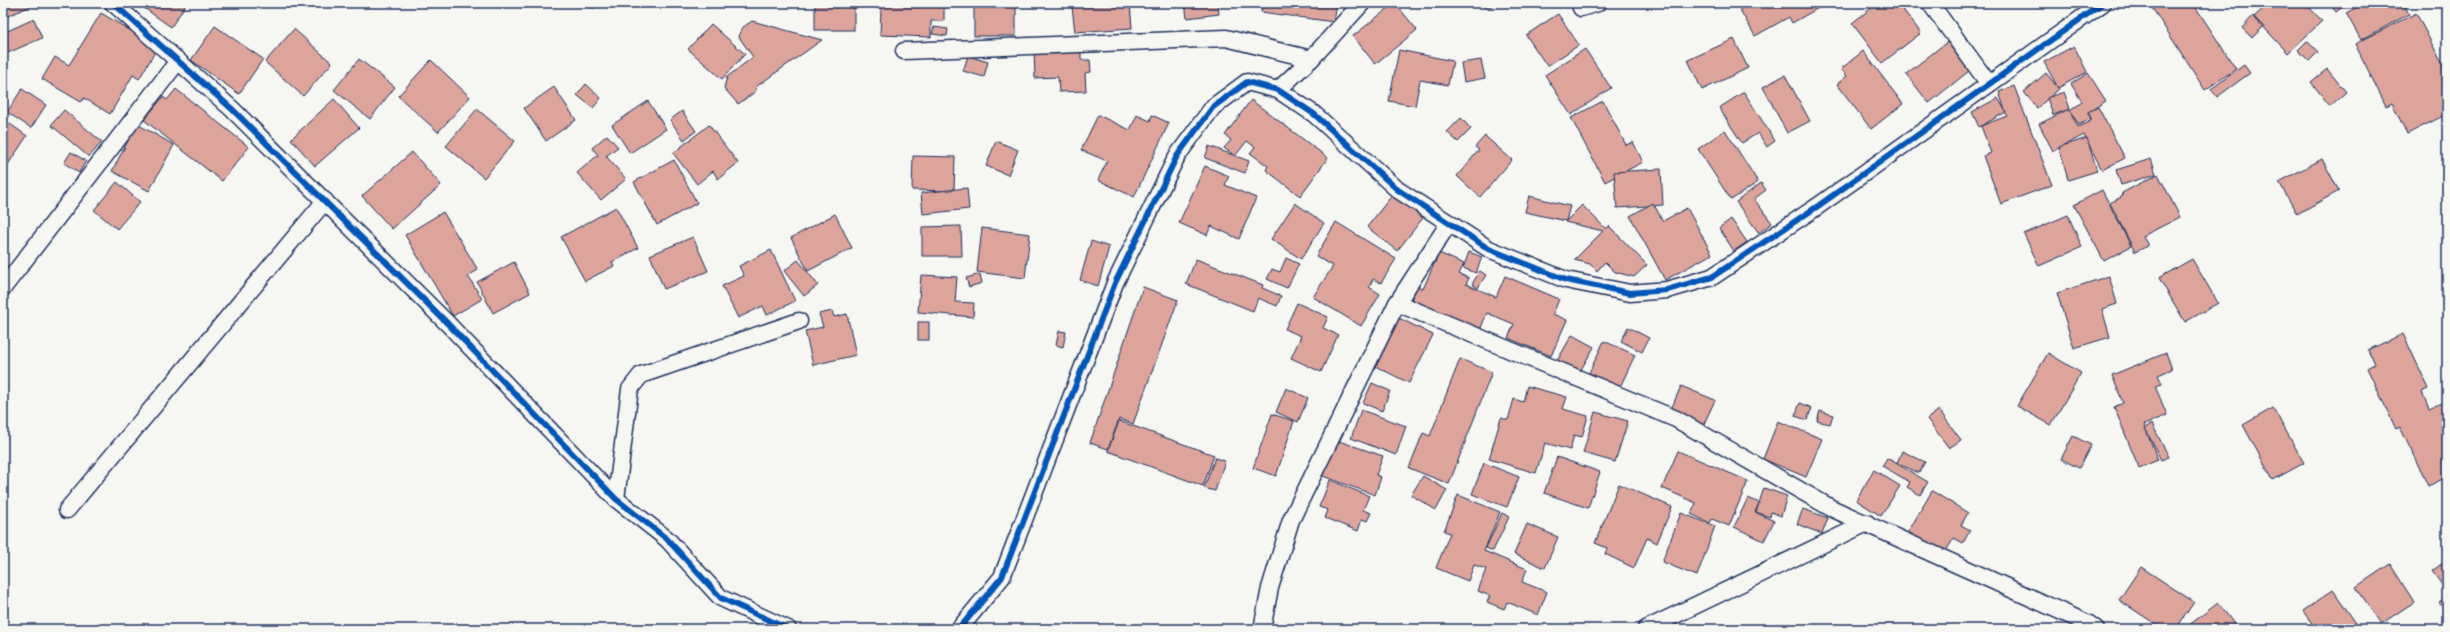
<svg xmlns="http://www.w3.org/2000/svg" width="2450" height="632" font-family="Sriracha,sans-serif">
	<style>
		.building { fill: #dda49b; stroke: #1b2f5e }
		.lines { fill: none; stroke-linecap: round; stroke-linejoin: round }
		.street-casing { stroke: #1b2f5e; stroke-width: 19 }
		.street { stroke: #f6f6f2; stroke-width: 16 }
		.cycleway-casing { stroke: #f6f6f2; stroke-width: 8 }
		.cycleway { stroke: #0057b8; stroke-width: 6 }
	</style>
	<rect width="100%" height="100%" fill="#f6f6f2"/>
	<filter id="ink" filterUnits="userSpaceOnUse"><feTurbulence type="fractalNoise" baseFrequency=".025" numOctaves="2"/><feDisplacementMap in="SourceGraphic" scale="8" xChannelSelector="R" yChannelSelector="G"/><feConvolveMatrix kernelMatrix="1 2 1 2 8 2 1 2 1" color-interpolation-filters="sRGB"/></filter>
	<g filter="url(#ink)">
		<!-- building -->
		<g class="building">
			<polygon points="3,3 38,3 3,18"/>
			<polygon points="137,3 187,3 171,27"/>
			<polygon points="573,3 595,3 594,8"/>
			<rect x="815" y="3" width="39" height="27"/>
			<polygon points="876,3 944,3 944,21 931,21 931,37 880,35 881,8 876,8"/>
			<rect x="974" y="3" width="42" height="33"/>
			<polygon points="1069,3 1130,3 1132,28 1075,32 1072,7 1070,7"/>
			<polygon points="1185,3 1218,3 1219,14 1187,18"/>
			<polygon points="1263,3 1337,3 1334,22 1261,12"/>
			<polygon points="1395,3 1417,30 1375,64 1353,36"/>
			<polygon points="1484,3 1499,3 1486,8"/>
			<polygon points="1736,3 1827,3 1792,23 1789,17 1755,36"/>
			<polygon points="1878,3 1898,3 1921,33 1882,63 1852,23"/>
			<polygon points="2041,3 2052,3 2045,8"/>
			<polygon points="2149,3 2193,3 2236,69 2205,90"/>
			<polygon points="2269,3 2305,3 2322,21 2288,53 2254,17"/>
			<polygon points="2329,3 2348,3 2336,12"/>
			<polygon points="2365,3 2403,3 2409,14 2361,40 2346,13"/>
			<polygon points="101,13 158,47 139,79 133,75 110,114 84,98 81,102 42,79 55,57 69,65"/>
			<polygon points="2416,13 2447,73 2447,114 2407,134 2392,103 2386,106 2355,44"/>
			<polygon points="1558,14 1579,45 1547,66 1526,35"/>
			<polygon points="2253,16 2263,27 2252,38 2242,28"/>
			<polygon points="34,19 42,38 3,55 3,33"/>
			<polygon points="752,21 822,40 757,86 755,92 738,104 724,88 727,77 753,57 739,37 742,28"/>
			<polygon points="711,24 745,54 722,79 688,49"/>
			<polygon points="215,26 263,59 239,94 191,60"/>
			<polygon points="934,27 948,29 947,36 932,34"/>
			<polygon points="294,29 332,63 303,96 265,62"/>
			<polygon points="1734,39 1748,68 1702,90 1688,60"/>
			<polygon points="2307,41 2318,52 2309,61 2298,50"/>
			<polygon points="1947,42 1969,71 1929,103 1906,74"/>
			<polygon points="2074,46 2087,72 2058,88 2044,62"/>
			<polygon points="1081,47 1081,60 1090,60 1091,72 1085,73 1086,91 1059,92 1058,77 1035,78 1034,50"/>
			<polygon points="1585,49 1611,88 1571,115 1545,75"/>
			<polygon points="1399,50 1453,61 1448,85 1420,80 1415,106 1389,101"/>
			<polygon points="1863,51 1903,104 1871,129 1837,84 1847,76 1841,69"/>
			<polygon points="968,56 988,62 984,77 963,71"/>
			<polygon points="359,59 395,87 370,119 334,90"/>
			<polygon points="431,60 470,97 438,132 398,96"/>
			<polygon points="1481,60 1485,78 1464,82 1461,63"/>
			<polygon points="2244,65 2250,73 2217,97 2211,89"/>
			<polygon points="2327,69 2346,92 2330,106 2311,82"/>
			<polygon points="2046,73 2059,89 2037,108 2024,92"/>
			<polygon points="2088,73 2106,101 2087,113 2091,118 2079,125 2070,111 2082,102 2071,84"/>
			<polygon points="1785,75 1810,121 1787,133 1763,87"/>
			<polygon points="586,84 601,98 593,108 577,95"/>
			<polygon points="2014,86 2052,185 2001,204 1983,156 1991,153 1981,126 2007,116 1999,92"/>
			<polygon points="554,87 576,120 546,141 524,108"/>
			<polygon points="22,89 46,105 31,128 7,112"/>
			<polygon points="176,89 249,147 222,181 144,120 163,97 167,100"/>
			<polygon points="1744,92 1775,141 1767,147 1758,133 1742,143 1719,108"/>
			<polygon points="2064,92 2070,109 2053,115 2047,98"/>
			<polygon points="1998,98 2006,112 1979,127 1972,112"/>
			<polygon points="334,99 359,128 315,166 291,139"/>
			<polygon points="1251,100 1328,158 1300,196 1266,170 1268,166 1250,153 1255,147 1247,141 1235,156 1224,148 1231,140 1225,135"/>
			<polygon points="648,101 666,129 630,153 612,125"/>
			<polygon points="1603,101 1626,145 1633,142 1643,162 1605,182 1571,118"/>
			<polygon points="2098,107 2125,158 2102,170 2084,135 2053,151 2039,124 2069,109 2078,127 2092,120 2088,112"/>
			<polygon points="477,109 515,141 484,178 446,146"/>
			<polygon points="64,110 102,142 89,157 51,125"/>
			<polygon points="682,111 696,131 684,140 670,120"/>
			<polygon points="1098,115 1130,130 1137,115 1150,121 1152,115 1169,123 1134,197 1098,180 1107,161 1081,150"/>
			<polygon points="1461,118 1471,129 1458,142 1447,132"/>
			<polygon points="3,119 27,136 3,172"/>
			<polygon points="137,124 174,145 149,191 112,171"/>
			<polygon points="709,125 738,163 718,179 713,171 697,184 673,153"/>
			<polygon points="1725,130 1758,182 1731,200 1698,149"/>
			<polygon points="607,135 618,147 606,156 626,179 601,200 577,173 598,155 592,148"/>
			<polygon points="1485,136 1512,160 1480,197 1457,176 1479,150 1475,147"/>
			<polygon points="2087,138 2097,171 2068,180 2059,147"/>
			<polygon points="996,141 1018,150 1008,175 986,166"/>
			<polygon points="1209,146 1249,161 1245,173 1205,158"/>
			<polygon points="71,152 86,161 79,173 64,163"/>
			<polygon points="412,152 441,185 392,229 362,196"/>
			<polygon points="913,156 955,157 954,191 912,190"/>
			<polygon points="2151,159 2156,174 2121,185 2116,170"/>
			<polygon points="2322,159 2339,191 2297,214 2279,182"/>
			<polygon points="674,160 697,203 657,225 634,182"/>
			<polygon points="1205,166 1229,176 1225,185 1256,198 1239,239 1211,226 1207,235 1179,223"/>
			<polygon points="1661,169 1663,205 1617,208 1614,172"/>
			<polygon points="2158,174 2180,217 2143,236 2148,246 2135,252 2110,203 2123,196 2122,193"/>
			<polygon points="117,182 140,202 117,229 94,210"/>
			<polygon points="1761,183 1766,190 1754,199 1772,223 1759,233 1736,202"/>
			<polygon points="967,188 969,209 923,214 921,193"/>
			<polygon points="2102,190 2131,246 2104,261 2074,205"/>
			<polygon points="1393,194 1423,218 1397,251 1367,227"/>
			<polygon points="1529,196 1570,206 1566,221 1525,212"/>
			<polygon points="1295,203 1324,223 1301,259 1271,239"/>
			<polygon points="1653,203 1663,221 1687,208 1712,254 1665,280 1630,216"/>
			<polygon points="1582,205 1606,229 1609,226 1647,265 1634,277 1615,272 1605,262 1597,271 1590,264 1574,260 1603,231 1565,222"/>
			<polygon points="616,207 638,248 612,262 614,266 585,281 561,237"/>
			<polygon points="443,212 478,270 468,276 482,299 453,316 405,235"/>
			<polygon points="835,214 852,248 808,271 791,238"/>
			<polygon points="2068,215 2082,247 2039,266 2024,234"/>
			<polygon points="1731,219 1747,242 1734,251 1719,228"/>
			<polygon points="1336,222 1396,259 1381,283 1373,279 1369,287 1380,294 1361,326 1313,297 1333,266 1316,256"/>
			<polygon points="961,226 962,256 922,256 922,227"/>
			<polygon points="982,228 1030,234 1025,278 977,272"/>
			<polygon points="693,237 708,271 664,289 650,255"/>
			<polygon points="1091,241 1109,247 1098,286 1080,280"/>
			<polygon points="771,250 795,301 767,315 763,306 738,318 722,286 744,276 739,266"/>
			<polygon points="1469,252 1482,257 1476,273 1463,268"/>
			<polygon points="1439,253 1464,264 1459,274 1469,278 1466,284 1496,297 1505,276 1559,299 1553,314 1567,320 1551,356 1508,338 1514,324 1487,313 1480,330 1411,300 1417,286 1423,289"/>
			<polygon points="1286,258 1299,264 1287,288 1267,279 1272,269 1280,272"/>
			<polygon points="1196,259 1263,285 1262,288 1281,296 1277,306 1258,298 1253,311 1186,284"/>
			<polygon points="2192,259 2218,303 2185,322 2159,278"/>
			<polygon points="798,260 818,285 804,296 784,271"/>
			<polygon points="514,262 530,293 493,313 477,282"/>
			<polygon points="1480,271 1486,275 1478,288 1472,284"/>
			<polygon points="980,274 982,283 969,287 966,278"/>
			<polygon points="921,275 957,277 955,302 974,303 973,317 918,312"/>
			<polygon points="2109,276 2117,304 2102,309 2110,337 2074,348 2057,293"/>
			<polygon points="1143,287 1178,300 1133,424 1119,419 1108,449 1090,443"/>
			<polygon points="1297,303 1328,317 1323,328 1338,335 1321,372 1291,358 1301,336 1285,329"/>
			<polygon points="832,311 834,317 847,314 856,355 813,365 805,331 823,327 819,314"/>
			<polygon points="1397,317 1433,335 1409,383 1373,365"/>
			<rect x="918" y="322" width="11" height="18"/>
			<polygon points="1628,327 1649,338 1642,352 1621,341"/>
			<polygon points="1059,331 1066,332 1063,347 1056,345"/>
			<polygon points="2403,334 2429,389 2422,392 2429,409 2442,403 2447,413 2447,477 2428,486 2400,427 2396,429 2367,368 2374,364 2368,350"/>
			<polygon points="1572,335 1594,347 1579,373 1557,361"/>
			<polygon points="1604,341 1635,355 1620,387 1589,373"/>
			<polygon points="2048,353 2081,373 2051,425 2017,406"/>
			<polygon points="2166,353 2172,369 2158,375 2162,384 2155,386 2167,415 2144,425 2158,460 2139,468 2114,407 2123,403 2112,375"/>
			<polygon points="1460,359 1492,372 1449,484 1409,468 1423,433 1430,436"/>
			<polygon points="1372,383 1390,391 1382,411 1363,403"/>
			<polygon points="1527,386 1567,397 1563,409 1588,416 1582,437 1574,435 1570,450 1545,443 1536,473 1489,459 1501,418 1508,420 1514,399 1523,402"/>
			<polygon points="1681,386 1715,400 1703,426 1670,412"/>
			<polygon points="1286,388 1308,398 1298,422 1276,412"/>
			<polygon points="1800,403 1812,408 1807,420 1795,416"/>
			<polygon points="2273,408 2304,463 2273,480 2243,425"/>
			<polygon points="1361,410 1406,426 1396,455 1351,438"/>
			<polygon points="1939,410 1961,440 1949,448 1927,419"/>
			<polygon points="1820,411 1833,415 1830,424 1817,421"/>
			<polygon points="1595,412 1628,421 1615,462 1583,453"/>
			<polygon points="1272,414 1294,421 1276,476 1253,468"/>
			<polygon points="1119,421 1214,455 1203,486 1108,451"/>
			<polygon points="1778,421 1822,439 1806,477 1763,459"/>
			<polygon points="2152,424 2169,457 2161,460 2145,428"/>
			<polygon points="2073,436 2091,445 2079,468 2061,459"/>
			<polygon points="1333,439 1383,456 1376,475 1381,477 1375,495 1320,475"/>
			<polygon points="1678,451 1748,481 1729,526 1712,519 1710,523 1691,514 1696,503 1662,488"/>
			<polygon points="1902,451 1925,462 1919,473 1897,463"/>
			<polygon points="1557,457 1600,472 1588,508 1544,493"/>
			<polygon points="1215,458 1225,461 1215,491 1204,488"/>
			<polygon points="1887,458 1928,482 1920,495 1907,487 1910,482 1882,466"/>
			<polygon points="1484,463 1519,477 1507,507 1472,494"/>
			<polygon points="1874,470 1900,486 1881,516 1856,500"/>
			<polygon points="1423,476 1447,490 1436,510 1411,495"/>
			<polygon points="1330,480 1369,496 1363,510 1371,513 1367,521 1362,519 1358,531 1325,518 1328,510 1319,507"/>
			<polygon points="1619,484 1672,507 1657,543 1647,538 1634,568 1605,554 1607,548 1595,543"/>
			<polygon points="1764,488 1787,496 1781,516 1771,512 1770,517 1756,512"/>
			<polygon points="1932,491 1968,513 1961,525 1970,530 1963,543 1954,538 1944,554 1908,532"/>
			<polygon points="1458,495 1500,512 1484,551 1527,569 1522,582 1547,592 1538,615 1507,602 1504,609 1487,602 1490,596 1478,591 1486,569 1474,565 1468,581 1436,568 1450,533 1444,531"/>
			<polygon points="1748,498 1759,503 1755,512 1774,521 1764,541 1734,527"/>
			<polygon points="1803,509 1828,518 1822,534 1797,524"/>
			<polygon points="1502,513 1509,517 1493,551 1486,548"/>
			<polygon points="1681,513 1715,526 1697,576 1662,562"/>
			<polygon points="1527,524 1558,537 1545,568 1514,554"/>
			<polygon points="2447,560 2447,592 2432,571"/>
			<polygon points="2390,564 2414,602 2381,624 2356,587"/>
			<polygon points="2141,567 2194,602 2176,629 2163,629 2119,600"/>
			<polygon points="2333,590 2360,629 2316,629 2303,611"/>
			<polygon points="2447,597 2447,613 2439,602"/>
			<polygon points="2218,603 2238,629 2184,629"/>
		</g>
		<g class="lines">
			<defs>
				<g id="street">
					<polyline points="113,3 232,109 448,324 616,499 667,539 721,598 788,629"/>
					<polyline points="1930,3 1989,84"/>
					<polyline points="1581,8 1598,3"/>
					<polyline points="904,51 1226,38 1311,59"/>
					<polyline points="1278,90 1311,59 1362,3"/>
					<polyline points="3,288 178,61"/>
					<polyline points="1397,303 1676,419 1831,508 2089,624 2096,629"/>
					<polyline points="616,499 630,389 641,375 799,321"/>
					<polyline points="67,510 325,201"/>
					<polyline points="959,629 1002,577 1115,283 1177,156 1213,107 1247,82 1278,90 1314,114 1398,190 1489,249 1566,280 1630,293 1667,290 1712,277 1818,206 2103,3"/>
					<polyline points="1262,629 1270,588 1291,520 1397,303 1449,223"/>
					<polyline points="1646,629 1867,523"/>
				</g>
			</defs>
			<!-- street casing -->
			<use href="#street" class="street-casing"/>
			<!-- street -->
			<use href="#street" class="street"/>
			<defs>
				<g id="cycleway">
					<polyline points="113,3 232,109 448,324 616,499 667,539 721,598 788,629"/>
					<polyline points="959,629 1002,577 1115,283 1177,156 1213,107 1247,82 1278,90 1314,114 1398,190 1489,249 1566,280 1630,293 1667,290 1712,277 1818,206 2103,3"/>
				</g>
			</defs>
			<!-- cycleway casing -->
			<use href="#cycleway" class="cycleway-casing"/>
			<!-- cycleway -->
			<use href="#cycleway" class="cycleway"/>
		</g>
	</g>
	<!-- margin -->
	<rect width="2450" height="632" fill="none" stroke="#f6f6f2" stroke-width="16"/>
	<rect x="8" y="8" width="2434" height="616" fill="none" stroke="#1b2f5e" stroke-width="1.5" filter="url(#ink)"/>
</svg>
